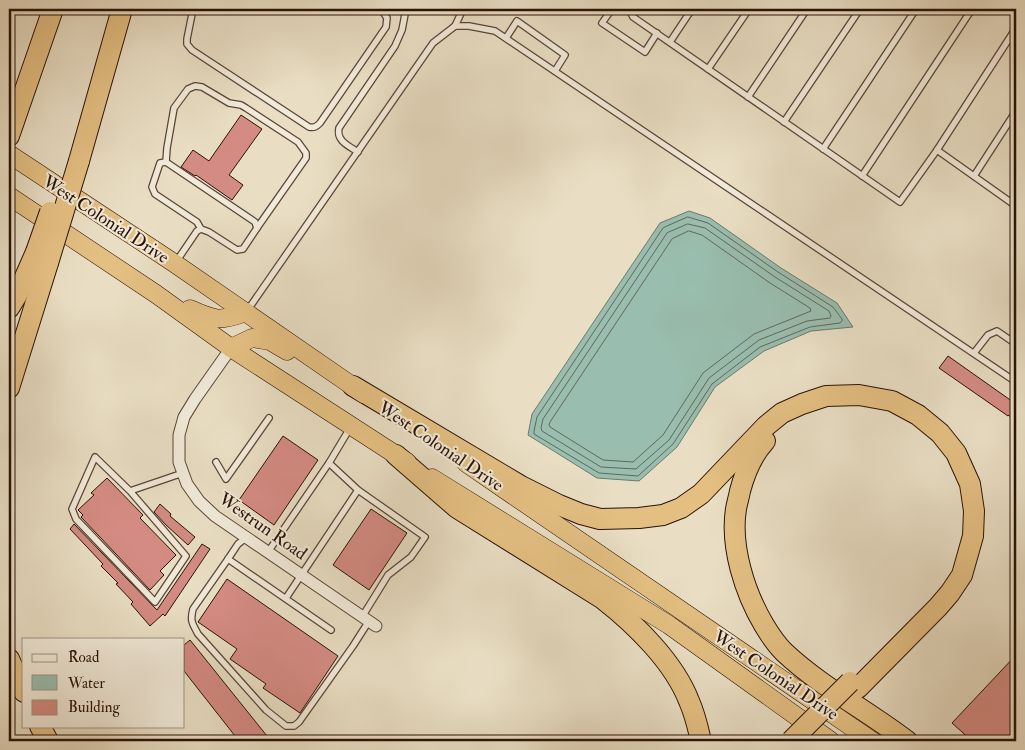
<svg xmlns="http://www.w3.org/2000/svg" width="1025" height="750" font-family="'IM FELL Double Pica',serif">
	<style>
		.water { fill: #99bdae; stroke: #6c796b }
		.lines { fill: none; stroke-linecap: round; stroke-linejoin: round }
		.shore { stroke: #61685a; stroke-width: 1 }
		.building { fill: #d48b83; stroke: #291206 }
		.service-casing { stroke: #594536; stroke-width: 8 }
		.minor-casing { stroke: #594536; stroke-width: 13 }
		.trunk-casing { stroke: #291206; stroke-width: 19 }
		.motorway-casing { stroke: #291206; stroke-width: 22 }
		.service { stroke: #f1ead9; stroke-width: 5.5 }
		.minor { stroke: #f1ead9; stroke-width: 11 }
		.trunk { stroke: #e4bf82; stroke-width: 18 }
		.motorway { stroke: #e4bf82; stroke-width: 20 }
		.motorway-bridge-casing { stroke: #291206; stroke-width: 22; stroke-linecap: butt }
		.motorway-bridge { stroke: #e4bf82; stroke-width: 20 }
		.labels { text-anchor: middle; stroke-width: 4; stroke-linejoin: round; paint-order: stroke }
		.street-label { font-size: 18px; fill: #291206; stroke: #f1ead9 }
	</style>
	<rect width="100%" height="100%" fill="#e9dec4"/>
	<filter id="stains"><feTurbulence type="fractalNoise" baseFrequency=".004" numOctaves="4"/><feColorMatrix values="0 0 0 0 .2 0 0 0 0 .09 0 0 0 0 .02 0 0 0 .5 -.17"/></filter>
	<radialGradient id="worn" r=".72"><stop offset=".6" stop-color="#630" stop-opacity="0"/><stop offset="1" stop-color="#630" stop-opacity=".3"/></radialGradient>
	<!-- water -->
	<polygon class="water" points="689,211 710,218 781,268 837,303 853,327 811,331 764,351 715,387 677,447 639,481 597,478 528,435 532,414 660,223"/>
	<g class="lines">
		<!-- shore -->
		<g class="shore">
			<polygon points="688,217 708,223 778,272 833,307 842,319 842,321 840,323 810,327 760,347 712,384 673,444 638,476 599,473 534,434 534,431 537,417 663,228"/>
			<polygon points="688,224 705,228 775,277 829,311 831,316 830,318 807,321 759,340 709,378 669,440 636,469 601,467 542,431 541,428 543,419 667,233"/>
			<polygon points="689,231 702,235 770,283 810,308 811,311 754,334 703,373 663,435 633,462 603,460 550,427 549,425 550,422 672,239"/>
		</g>
	</g>
	<!-- building -->
	<g class="building">
		<polygon points="241,115 262,129 229,175 243,185 232,200 196,175 195,176 181,167 193,150 209,161"/>
		<polygon points="948,356 1016,404 1016,421 1008,415 1008,416 939,368"/>
		<polygon points="283,436 318,460 274,525 239,500"/>
		<polygon points="107,478 143,515 140,518 176,555 160,571 164,575 150,590 81,517 83,515 78,510 94,495 91,493"/>
		<polygon points="160,504 171,514 170,516 195,537 188,545 166,525 154,512"/>
		<polygon points="371,509 407,533 369,590 333,565"/>
		<polygon points="74,524 157,610 202,544 210,549 165,616 163,614 150,626 131,604 133,602 116,584 118,583 101,566 103,564 70,529"/>
		<polygon points="227,579 338,656 300,713 263,688 266,684 230,659 237,649 198,622"/>
		<polygon points="190,640 271,741 239,741 184,671 184,645"/>
		<polygon points="1016,655 1016,741 972,741 952,723"/>
	</g>
	<g class="lines">
		<defs>
			<g id="service">
				<path d="M193,9L187,39V44L192,50L309,127C314,128 316,127 320,123L386,27L387,18L381,9"/>
				<polyline points="612,9 602,23 645,52 657,33"/>
				<polyline points="629,9 633,17 900,202 937,150 1016,206"/>
				<polyline points="455,26 463,9"/>
				<polyline points="506,38 517,21 565,55 555,71"/>
				<polyline points="670,42 692,9"/>
				<polyline points="708,69 749,9"/>
				<polyline points="748,97 807,9"/>
				<polyline points="784,122 860,9"/>
				<polyline points="823,149 916,9"/>
				<polyline points="937,150 1016,28"/>
				<path d="M358,152C349,146 336,141 339,128L395,46L402,30L406,9"/>
				<polyline points="166,162 167,148 174,108 188,89 195,86 202,87 229,103 241,105 246,108 298,142 306,153 306,158 257,228"/>
				<polyline points="862,176 972,9"/>
				<polyline points="974,176 1016,111"/>
				<polyline points="1011,202 1016,194"/>
				<polyline points="176,262 197,231 201,229 209,232 237,250 243,249 257,228 255,222 166,162 160,163 152,187 155,194 197,222 201,229"/>
				<polyline points="247,311 433,43 455,26 469,26 495,31 1016,382"/>
				<polyline points="974,353 988,335 997,331 1016,344"/>
				<polyline points="350,428 329,463 358,490"/>
				<polyline points="216,462 226,479 269,418"/>
				<polyline points="130,491 186,556 155,602 76,519 72,509 95,457 130,491 183,473"/>
				<polyline points="247,537 238,544 228,559 331,630"/>
				<polyline points="268,552 329,463"/>
				<path d="M228,559L193,609C190,621 192,623 198,634L266,710L286,726H294L299,722L353,646L369,621"/>
				<polyline points="286,598 358,490 425,537 411,557 388,575 362,617"/>
			</g>
			<polyline id="minor" points="231,348 195,399 184,417 179,435 179,462 187,484 199,501 215,516 376,626"/>
			<g id="trunk">
				<polyline points="9,154 174,263 364,394"/>
				<polyline points="9,196 156,294 231,348 407,462"/>
				<path d="M190,309C214,320 220,322 246,312"/>
				<polyline points="231,348 252,338 270,341 287,351"/>
				<polyline points="466,463 872,741"/>
				<polyline points="432,478 669,625 831,741"/>
			</g>
			<g id="motorway">
				<polyline points="9,136 53,9"/>
				<polyline points="79,161 122,9"/>
				<polyline points="9,308 17,295 36,252"/>
				<polyline points="353,386 521,486 559,505 581,514 600,519 639,518 663,515 681,508 701,494 766,426 782,413 802,404 826,396 859,395 892,401 918,415 940,433 956,453 970,484 974,511 973,536 962,575 950,593 938,607 858,688"/>
				<polyline points="9,388 48,263"/>
				<path d="M765,441C752,455 745,472 740,491C739,497 737,503 736,509C730,547 745,593 764,625C770,635 776,644 784,652C821,687 867,710 907,741"/>
				<path d="M396,455L457,508L603,599C635,624 674,662 689,701C695,714 698,728 701,741"/>
				<polyline points="9,659 24,692"/>
				<polyline points="40,726 48,741"/>
			</g>
		</defs>
		<!-- service casing -->
		<use href="#service" class="service-casing"/>
		<!-- minor casing -->
		<use href="#minor" class="minor-casing"/>
		<!-- trunk casing -->
		<use href="#trunk" class="trunk-casing"/>
		<!-- motorway casing -->
		<use href="#motorway" class="motorway-casing"/>
		<!-- service -->
		<use href="#service" class="service"/>
		<!-- minor -->
		<use href="#minor" class="minor"/>
		<!-- trunk -->
		<use href="#trunk" class="trunk"/>
		<!-- motorway -->
		<use href="#motorway" class="motorway"/>
		<defs>
			<g id="motorway-bridge">
				<polyline points="36,252 50,212"/>
				<polyline points="48,263 79,161"/>
				<polyline points="791,741 850,682"/>
			</g>
		</defs>
		<!-- motorway-bridge casing -->
		<use href="#motorway-bridge" class="motorway-bridge-casing"/>
		<!-- motorway-bridge -->
		<use href="#motorway-bridge" class="motorway-bridge"/>
	</g>
	<g class="labels">
		<!-- street labels -->
		<g class="street-label">
			<text transform="translate(106 219) rotate(33)" y="6">West Colonial Drive</text>
			<text transform="translate(441 446) rotate(34)" y="6">West Colonial Drive</text>
			<text transform="translate(263 526) rotate(35)" y="6">Westrun Road</text>
			<text transform="translate(776 675) rotate(34)" y="6">West Colonial Drive</text>
		</g>
	</g>
	<!-- margin -->
	<rect width="1025" height="750" fill="none" stroke="#e9dec4" stroke-width="30"/>
	<rect x="10" y="10" width="1005" height="730" fill="none" stroke="#291206" stroke-width="2.5"/>
	<rect x="15" y="15" width="995" height="720" fill="none" stroke="#291206"/>
	<!-- legend -->
	<rect x="22" y="638" width="162" height="90" fill="#f1ead9" stroke="#a19485"/>
	<rect x="32" y="654" width="25" height="8" fill="#f1ead9" stroke="#a19485"/>
	<text x="68" y="662" font-size="15" fill="#291206">Road</text>
	<rect x="32" y="675" width="25" height="15" fill="#99bdae" stroke="#a19485"/>
	<text x="68" y="688" font-size="15" fill="#291206">Water</text>
	<rect x="32" y="700" width="25" height="15" fill="#d48b83" stroke="#a19485"/>
	<text x="68" y="712" font-size="15" fill="#291206">Building</text>
	<rect width="100%" height="100%" filter="url(#stains)"/>
	<rect width="100%" height="100%" fill="url(#worn)"/>
</svg>
